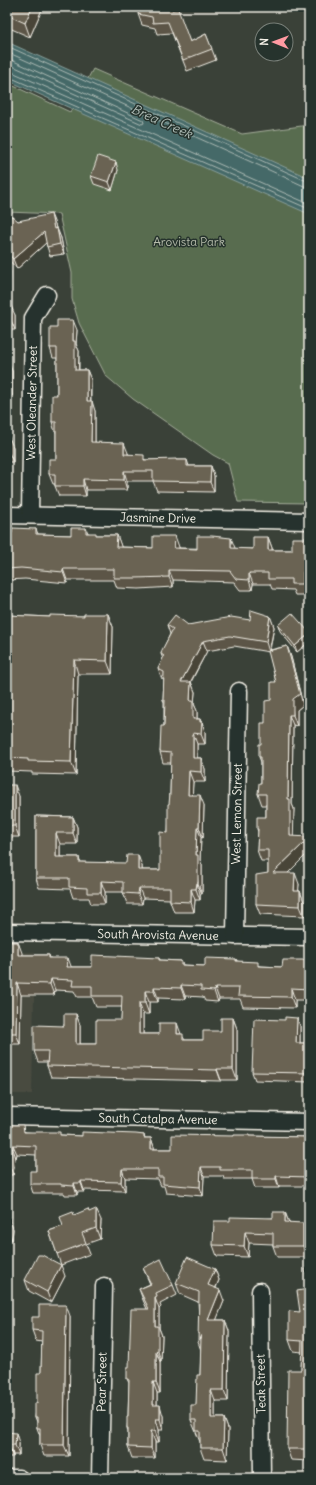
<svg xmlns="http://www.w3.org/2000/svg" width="316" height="1485" font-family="Delius,sans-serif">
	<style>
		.built { fill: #484b40 }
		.green { fill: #586c4f; stroke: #a6ae9c }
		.water { fill: #446968; stroke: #8a9f9b }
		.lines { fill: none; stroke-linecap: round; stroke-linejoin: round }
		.shore { stroke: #aebbb5; stroke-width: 1 }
		.minor-casing { stroke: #f4f1e8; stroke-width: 19 }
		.minor { stroke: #26332d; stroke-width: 16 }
		.wall { fill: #5b5547; stroke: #f4f1e8 }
		.shaded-wall { fill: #4a4539; stroke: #f4f1e8 }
		.building { fill: #6a6352; stroke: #f4f1e8 }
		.labels { text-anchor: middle; stroke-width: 3; stroke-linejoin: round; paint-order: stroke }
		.park-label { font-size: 12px; fill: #b6bcab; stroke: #26332d }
		.street-label { font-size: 12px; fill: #f4f1e8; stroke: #26332d }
		.water-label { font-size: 13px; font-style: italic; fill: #aebbb5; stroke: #26332d }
	</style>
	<rect width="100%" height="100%" fill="#3a4138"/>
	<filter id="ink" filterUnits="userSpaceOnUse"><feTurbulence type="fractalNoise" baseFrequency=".025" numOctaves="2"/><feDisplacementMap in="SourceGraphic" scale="8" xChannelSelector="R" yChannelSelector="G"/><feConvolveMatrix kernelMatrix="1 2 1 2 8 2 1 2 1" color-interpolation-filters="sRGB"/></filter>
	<g filter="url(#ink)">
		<!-- built -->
		<polygon class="built" points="7,952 35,952 32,1094 7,1094"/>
		<!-- green -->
		<polygon class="green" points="93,69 242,134 309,125 309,503 238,502 228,463 213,455 133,399 106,376 79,323 72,299 72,273 59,214 7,212 7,83 70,112"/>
		<!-- water -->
		<polygon class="water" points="7,42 309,178 309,214 7,80"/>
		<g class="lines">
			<!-- shore -->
			<g class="shore">
				<polyline points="7,46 309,182"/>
				<polyline points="7,52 269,170 304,186 309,187"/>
				<polyline points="7,58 143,120 144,123 142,124 15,67 7,65"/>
				<polyline points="7,71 12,72 309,204"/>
				<polyline points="7,76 309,209"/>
			</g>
			<defs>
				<g id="minor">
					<polyline points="7,515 309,521"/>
					<polyline points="30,515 33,318 47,295"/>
					<polyline points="7,932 309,937"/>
					<polyline points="235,936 239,691"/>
					<polyline points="7,1116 309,1122"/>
					<polyline points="260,1291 262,1478"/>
					<polyline points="7,1478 19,1478"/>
					<polyline points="100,1478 104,1286"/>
				</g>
			</defs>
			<!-- minor casing -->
			<use href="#minor" class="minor-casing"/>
			<!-- minor -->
			<use href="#minor" class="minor"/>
		</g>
		<!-- wall -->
		<g class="wall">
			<polygon points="7,7 43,7 30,37 7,27"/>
			<polygon points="175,10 190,42 206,34 216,60 187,71 172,33 157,34 155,28 142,25 138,14"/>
			<polygon points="118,170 112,190 94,184 91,176"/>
			<polygon points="7,220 55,224 56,229 61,238 64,254 50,256 46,243 17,269 7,258"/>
			<polygon points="7,263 10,272 8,305 15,315 15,330 8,330 8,361 12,371 12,396 7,396"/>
			<polygon points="57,327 77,330 76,344 79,351 79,370 87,370 91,380 91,401 95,411 95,442 128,453 128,454 146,460 187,460 189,466 211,466 214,476 214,492 157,491 153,481 127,481 127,490 86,490 86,496 59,496 55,486 55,484 53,484 49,474 56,459 56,432 55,432 52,422 57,395 57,358 53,358 50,348"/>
			<polygon points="7,437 13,447 13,462 7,462"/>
			<polygon points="86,528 88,533 96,535 117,535 121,547 153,548 179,547 179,548 253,549 268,537 272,548 272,550 292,550 306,538 309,547 309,583 307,583 307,595 295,595 293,590 272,589 270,584 253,584 252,590 240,590 234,582 173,580 173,587 139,589 117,588 114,580 67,580 67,583 25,579 7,580 7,533 12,533 36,529 38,534 71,535"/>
			<polygon points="108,614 113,627 112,674 78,674 76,775 32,774 32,772 7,771 7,615 50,617 84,616"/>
			<polygon points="270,616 274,627 270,650 287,646 291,657 303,705 297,710 297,726 293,725 292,804 294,809 288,873 299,884 298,891 300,891 304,902 304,916 260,914 256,904 268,873 268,861 261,861 257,850 258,832 257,829 266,817 266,805 262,805 258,794 261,783 261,762 259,757 265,723 271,700 276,682 269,652 234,646 207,651 191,682 195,692 194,704 197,711 197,719 200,719 201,722 202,722 205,732 205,744 197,744 197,758 201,758 205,769 205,782 193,782 192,795 204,805 203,838 201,837 200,860 202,865 202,894 200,894 200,900 195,900 194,912 174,912 170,901 170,899 143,898 142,904 127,904 123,892 105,892 105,904 91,904 89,898 73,898 70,889 39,888 36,878 36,816 73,817 77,827 77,844 60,844 60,857 79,857 80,862 142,866 142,870 160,870 168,833 170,794 171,763 163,763 160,752 164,726 164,702 163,700 164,680 162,679 158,669 163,659 161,654 170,634 167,625 188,625 250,620"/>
			<polygon points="278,625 309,632 309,642 297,652 280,631"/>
			<polygon points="7,785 19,796 19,837 7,837"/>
			<polygon points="7,942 18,942 22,955 49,955 50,958 71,967 92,967 159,958 160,960 181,961 183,965 205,966 236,959 237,961 260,966 282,967 309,960 309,1000 295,1000 295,1008 243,1007 240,999 219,999 218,1002 205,1001 203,997 185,996 185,999 158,998 158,1002 149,1002 149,1014 143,1014 143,1034 181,1034 185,1040 203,1040 221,1031 233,1018 237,1029 237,1080 221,1080 221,1081 51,1077 47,1066 47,1062 38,1062 34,1051 76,1014 80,1025 80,1044 96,1044 121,1020 122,1007 96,1007 92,997 77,997 74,991 55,990 54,995 21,995 20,1044 7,1044 7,1045"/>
			<polygon points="300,1026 300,1043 309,1043 309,1082 255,1080 252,1072"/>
			<polygon points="7,1125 26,1132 61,1135 82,1136 144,1135 145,1138 151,1138 154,1147 154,1149 172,1149 234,1136 309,1137 309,1186 279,1186 279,1188 255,1188 252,1179 224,1179 223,1176 204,1176 203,1196 166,1193 164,1186 161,1186 158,1179 125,1178 125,1191 84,1190 84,1192 77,1192 77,1195 65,1195 64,1193 33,1193 30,1184 36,1171 36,1155 17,1154 16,1158 15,1158 13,1175 7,1175"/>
			<polygon points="7,1202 10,1211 10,1221 13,1229 12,1240 8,1240 7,1290 9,1295 8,1323 7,1323"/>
			<polygon points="89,1212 101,1220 100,1239 86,1244 90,1254 61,1265 49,1231 63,1226 74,1215"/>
			<polygon points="285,1212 289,1223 307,1234 307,1257 277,1257 273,1246 273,1244 249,1243 248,1257 217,1256 213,1245 230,1221 273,1218"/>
			<polygon points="309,1267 309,1461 291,1460 287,1449 301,1370 302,1352 293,1351 289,1340 300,1312 308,1289"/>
			<polygon points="143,1268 173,1285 177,1295 160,1304 161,1307 159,1309 159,1328 162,1336 161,1362 160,1362 160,1393 157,1393 157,1405 163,1416 163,1430 159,1430 159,1442 155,1442 155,1458 132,1458 128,1447 128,1432 127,1428 128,1417 129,1383 127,1379 147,1309 143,1300 139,1289 150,1284"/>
			<polygon points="215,1269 219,1280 216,1288 224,1301 216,1320 225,1320 229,1331 228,1401 215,1401 215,1418 224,1418 228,1429 227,1460 204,1459 200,1448 200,1442 191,1420 196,1405 200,1375 201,1350 198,1302 180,1294 176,1283"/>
			<polygon points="65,1276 51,1303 29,1291 25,1280"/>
			<polygon points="70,1316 69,1456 44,1456 40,1445 40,1436 37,1428 37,1422 35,1417 41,1373 42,1342 36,1341 32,1330"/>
			<polygon points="7,1432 19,1443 19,1455 13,1455 13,1457 7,1457"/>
		</g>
		<!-- shaded-wall -->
		<g class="shaded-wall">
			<polygon points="32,7 43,7 30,37 25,23"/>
			<polygon points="173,7 174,7 177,13 172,10"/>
			<polygon points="116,162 118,170 112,190 109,182"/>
			<polygon points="51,214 55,224 58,239 54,229"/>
			<polygon points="57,228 61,238 64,254 60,244"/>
			<polygon points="44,232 47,242 17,269 13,259"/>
			<polygon points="7,263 10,272 8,315 7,312"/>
			<polygon points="11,306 15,315 15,330 11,320"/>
			<polygon points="73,320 77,330 76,344 79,351 78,380 75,370 73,341"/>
			<polygon points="7,327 8,330 7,371"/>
			<polygon points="8,361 12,371 12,396 8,386"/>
			<polygon points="87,370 91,380 90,411 87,401"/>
			<polygon points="92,401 95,411 95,452 91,442"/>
			<polygon points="9,437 13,447 13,462 9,452"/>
			<polygon points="124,443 128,453 127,464 124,454"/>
			<polygon points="211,466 214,476 214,492 210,482"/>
			<polygon points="124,471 127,481 127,490 124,480"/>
			<polygon points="83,479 86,490 86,496 83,486"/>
			<polygon points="117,535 121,546 120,558 116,547"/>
			<polygon points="175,536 179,547 178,559 174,548"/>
			<polygon points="268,537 272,548 272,561 268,550"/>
			<polygon points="231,538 235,548 234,559 231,548"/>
			<polygon points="306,538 309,547 309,560 306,551"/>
			<polygon points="63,569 67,580 67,583 63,572"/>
			<polygon points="169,570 173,580 173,587 169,577"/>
			<polygon points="303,572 307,583 307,595 303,584"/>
			<polygon points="249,573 253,584 252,590 249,580"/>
			<polygon points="108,614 113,627 112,674 107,661"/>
			<polygon points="270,616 274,627 269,652 266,642"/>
			<polygon points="309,634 309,642 297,652 295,646"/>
			<polygon points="203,641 207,651 185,692 181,682"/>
			<polygon points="287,646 291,657 303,705 297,710 297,726 293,715"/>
			<polygon points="74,660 78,674 76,775 71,762"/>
			<polygon points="191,682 195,692 194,704 197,711 197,729 193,719 190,701"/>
			<polygon points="289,715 293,725 292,804 294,809 293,847 290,836 288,799"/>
			<polygon points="200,719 202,724 202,722 205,732 205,744 201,734"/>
			<polygon points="193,733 197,744 197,768 193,758"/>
			<polygon points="201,758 205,769 205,782 201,772"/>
			<polygon points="189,771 193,782 192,805 188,795"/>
			<polygon points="15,785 19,796 19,837 15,826"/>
			<polygon points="200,795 204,805 203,838 199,827"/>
			<polygon points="73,817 77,827 77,844 73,833"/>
			<polygon points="197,827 201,837 200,860 202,865 202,894 198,883 196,855"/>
			<polygon points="56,833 60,844 60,868 56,857"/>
			<polygon points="309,838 309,852 277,884 273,873"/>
			<polygon points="138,855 142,866 142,880 138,870"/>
			<polygon points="295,873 299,884 298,902 294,891"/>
			<polygon points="101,881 105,892 105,904 101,893"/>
			<polygon points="197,883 200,894 200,900 196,889"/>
			<polygon points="139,888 143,898 142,904 138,894"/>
			<polygon points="191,889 195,900 194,912 191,902"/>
			<polygon points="300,891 304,902 304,916 300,906"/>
			<polygon points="18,942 22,953 22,966 18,955"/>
			<polygon points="68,958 72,969 67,967"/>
			<polygon points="51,979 55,990 54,995 50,984"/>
			<polygon points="17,983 21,995 20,1044 16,1033"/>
			<polygon points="181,985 185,996 185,999 181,988"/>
			<polygon points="154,987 158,998 158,1002 154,991"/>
			<polygon points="215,988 219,999 218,1002 214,991"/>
			<polygon points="291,988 295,1000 295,1008 291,997"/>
			<polygon points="145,991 149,1002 149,1014 145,1003"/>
			<polygon points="139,1003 143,1014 143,1045 139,1034"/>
			<polygon points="76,1014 80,1025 80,1055 76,1044"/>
			<polygon points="233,1018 237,1029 237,1080 233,1069"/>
			<polygon points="297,1018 300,1026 300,1052 296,1043"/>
			<polygon points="177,1023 181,1034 177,1034"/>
			<polygon points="217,1069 221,1080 221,1081 217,1070"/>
			<polygon points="151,1138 154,1147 154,1158 151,1149"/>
			<polygon points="13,1145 17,1154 16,1158 13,1149"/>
			<polygon points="11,1148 15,1158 13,1175 10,1166"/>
			<polygon points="201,1167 204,1176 203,1196 200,1187"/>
			<polygon points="122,1169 125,1178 125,1191 121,1182"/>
			<polygon points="276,1176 279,1186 279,1188 276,1179"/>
			<polygon points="81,1181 84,1190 84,1192 81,1183"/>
			<polygon points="74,1183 77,1192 77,1195 74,1186"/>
			<polygon points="7,1202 10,1211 10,1221 13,1229 12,1240 8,1229 7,1221"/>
			<polygon points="96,1209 101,1220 100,1239 96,1228"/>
			<polygon points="285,1212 289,1223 285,1222"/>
			<polygon points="303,1223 307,1234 307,1257 303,1246"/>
			<polygon points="245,1232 249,1243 248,1257 244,1246"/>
			<polygon points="7,1236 8,1240 7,1290 9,1295 8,1323 7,1319"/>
			<polygon points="61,1265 65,1276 51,1303 47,1292"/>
			<polygon points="215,1269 219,1280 212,1296 208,1285"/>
			<polygon points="220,1290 224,1301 212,1331 208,1320"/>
			<polygon points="155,1298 159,1309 159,1328 162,1336 161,1362 158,1351 155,1326"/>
			<polygon points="66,1305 70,1316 69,1456 64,1445"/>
			<polygon points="225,1320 229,1331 228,1401 224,1390"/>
			<polygon points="201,1335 202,1353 198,1342"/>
			<polygon points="156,1351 160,1362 160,1393 156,1382"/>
			<polygon points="7,1382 8,1384 7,1414"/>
			<polygon points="153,1382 157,1393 157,1415 153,1405"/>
			<polygon points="211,1390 215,1401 215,1429 211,1418"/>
			<polygon points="160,1405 163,1416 163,1430 160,1419"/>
			<polygon points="224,1418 228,1429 227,1460 223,1448"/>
			<polygon points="156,1419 159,1430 159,1442 155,1431"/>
			<polygon points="151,1431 155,1442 155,1458 151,1448"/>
			<polygon points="16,1433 19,1443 19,1455 15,1445"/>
			<polygon points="9,1445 13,1455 13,1457 9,1446"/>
		</g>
		<!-- building -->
		<g class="building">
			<polygon points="7,7 32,7 25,23 7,15"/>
			<polygon points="139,7 173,7 172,10 178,9 190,42 206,34 212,49 183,60 168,22 153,23 152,17 138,14"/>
			<polygon points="309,66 309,82 308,78 309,78 306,67"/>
			<polygon points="98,156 116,162 109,182 91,176"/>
			<polygon points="51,214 54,229 57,228 60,244 47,247 44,232 13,259 7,252 7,220 12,216 18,221"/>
			<polygon points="7,305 11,306 11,320 7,320"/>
			<polygon points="57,320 73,320 73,341 75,341 75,370 87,370 87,401 92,401 91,442 124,443 124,454 144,455 144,460 176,459 176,460 187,460 187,466 211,466 210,482 153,481 153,471 124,471 124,480 83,479 83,486 55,486 55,474 49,474 49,459 56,459 56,422 52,422 52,395 57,395 57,348 50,348 50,327 57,327"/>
			<rect x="7" y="361" width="1" height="25"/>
			<rect x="7" y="437" width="2" height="15"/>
			<polygon points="12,528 36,529 36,534 71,535 71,528 86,528 86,533 96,533 96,535 117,535 116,547 153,548 153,536 175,536 174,548 197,549 197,536 212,536 231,538 231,548 253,549 253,537 268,537 268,550 292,550 292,538 306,538 306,551 309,551 309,572 303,572 303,584 291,584 291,579 268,579 268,573 249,573 249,580 236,579 230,571 169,570 169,577 135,578 114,578 114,569 63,569 63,572 21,568 7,569 7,533 12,533"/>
			<polygon points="251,610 270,616 266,642 230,636 203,641 181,682 191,682 190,701 193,701 193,719 200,719 200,722 202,722 201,734 193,733 193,758 201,758 201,772 189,771 188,795 200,795 199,827 197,827 196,855 198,855 198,883 197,883 196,889 191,889 191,902 170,901 170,888 139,888 138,894 123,893 123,882 101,881 101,893 87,893 87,888 69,887 69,878 36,878 36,816 73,817 73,833 56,833 56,857 79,857 79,862 126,863 127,855 138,855 138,870 160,870 160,832 168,833 168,804 169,804 170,794 171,753 160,752 161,726 164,726 165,700 163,700 164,672 158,669 164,656 161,654 162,650 173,629 167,625 175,615 188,625 231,617 250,620"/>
			<polygon points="292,613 309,632 309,634 295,646 278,625"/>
			<polygon points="84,614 108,614 107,661 74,660 71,762 28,761 28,759 7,758 7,615 50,617 50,615 84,616"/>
			<polygon points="287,646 300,694 293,699 293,715 289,715 288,799 290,799 290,836 309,837 309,838 273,873 295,873 294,891 300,891 300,906 256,904 256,875 268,873 268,850 257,850 258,829 257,829 257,817 266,817 266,794 258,794 259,783 261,783 261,757 259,757 259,744 261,744 261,723 265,723 265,701 271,700 271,682 276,682 268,651"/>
			<rect x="7" y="785" width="8" height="41"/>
			<polygon points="7,942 18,942 18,955 49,955 49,958 68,958 67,967 92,967 92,955 159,958 159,960 181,961 181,965 205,966 205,958 236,959 236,961 258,962 258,966 282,967 283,960 309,960 309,989 291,988 291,997 238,996 239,988 215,988 214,991 201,990 201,986 181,985 181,988 154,987 154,991 145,991 145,1003 139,1003 139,1034 159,1034 159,1023 177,1023 177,1034 183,1034 183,1040 203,1040 203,1031 221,1031 221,1018 233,1018 233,1069 217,1069 217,1070 47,1066 48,1051 34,1051 34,1025 64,1026 64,1014 76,1014 76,1044 96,1044 96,1020 121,1020 122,996 92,996 92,986 72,986 73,980 51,979 50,984 17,983 16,1033 7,1033"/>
			<polygon points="285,1017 297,1018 296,1043 309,1043 309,1073 252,1072 254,1019 285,1020"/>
			<polygon points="7,1125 23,1125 24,1132 60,1132 60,1135 82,1136 82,1132 136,1134 144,1135 144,1138 151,1138 151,1149 172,1149 172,1135 234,1136 234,1135 249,1135 249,1136 309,1137 309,1177 276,1176 276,1179 252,1179 252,1170 220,1170 220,1167 201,1167 200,1187 163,1184 163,1177 158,1177 158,1169 122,1169 121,1182 81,1181 81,1183 74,1183 74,1186 61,1185 61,1184 30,1184 30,1171 36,1171 36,1146 13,1145 13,1149 11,1148 10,1166 7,1166"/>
			<polygon points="88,1209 89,1212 96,1209 96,1228 82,1233 86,1243 57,1254 49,1231 63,1226 60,1217 73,1212 74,1215"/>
			<polygon points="273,1212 285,1212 285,1222 303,1223 303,1246 273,1246 273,1233 245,1232 244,1246 213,1245 214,1221 230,1221 230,1217 273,1218"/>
			<polygon points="7,1218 9,1218 8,1229 7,1229"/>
			<polygon points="38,1255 42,1255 61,1265 47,1292 25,1280"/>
			<polygon points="187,1257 215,1269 208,1285 220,1290 208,1320 225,1320 224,1390 211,1390 211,1418 224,1418 223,1448 200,1448 200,1431 196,1431 196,1420 191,1420 191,1405 196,1405 197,1375 200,1375 201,1335 198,1342 199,1292 176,1283"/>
			<polygon points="161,1259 173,1285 156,1293 157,1297 155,1298 155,1326 158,1326 158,1351 156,1351 156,1382 153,1382 153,1405 160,1405 160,1419 156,1419 155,1431 151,1431 151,1448 128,1447 128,1428 127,1428 127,1417 128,1417 129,1379 127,1379 127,1367 129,1367 131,1309 149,1309 139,1289 151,1284 143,1268"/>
			<polygon points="308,1267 309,1267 309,1449 287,1449 288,1370 301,1370 302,1341 289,1340 289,1311 300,1312 297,1291 308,1289 305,1269 309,1268"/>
			<polygon points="39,1305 66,1305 64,1445 40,1445 40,1428 37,1428 37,1417 35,1417 35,1403 37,1403 37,1373 41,1373 42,1331 32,1330 32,1317 39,1317"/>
			<polygon points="7,1432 16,1433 15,1445 9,1445 9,1446 7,1446"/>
		</g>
	</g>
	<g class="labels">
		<!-- park labels -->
		<g class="park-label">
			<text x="189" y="246">Arovista Park</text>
		</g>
		<!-- street labels -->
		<g class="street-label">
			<text transform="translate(32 403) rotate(-89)" y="4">West Oleander Street</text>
			<text transform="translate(158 518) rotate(1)" y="4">Jasmine Drive</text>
			<text transform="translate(237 814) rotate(-89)" y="4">West Lemon Street</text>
			<text transform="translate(158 935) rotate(1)" y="4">South Arovista Avenue</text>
			<text transform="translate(158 1119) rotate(1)" y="4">South Catalpa Avenue</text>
			<text transform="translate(102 1382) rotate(-89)" y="4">Pear Street</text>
			<text transform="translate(261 1384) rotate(-91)" y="4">Teak Street</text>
		</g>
		<!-- water labels -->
		<g class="water-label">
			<text transform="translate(162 121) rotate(24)" y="5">Brea Creek</text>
		</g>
	</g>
	<!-- margin -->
	<rect width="316" height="1485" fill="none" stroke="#26332d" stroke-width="24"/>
	<rect x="12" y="12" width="292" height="1461" fill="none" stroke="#f4f1e8" stroke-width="1.5" filter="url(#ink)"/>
	<!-- north arrow -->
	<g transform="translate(274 42) rotate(271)"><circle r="19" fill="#26332d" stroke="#787f78"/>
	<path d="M0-3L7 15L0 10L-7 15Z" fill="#ff9aa2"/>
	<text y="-6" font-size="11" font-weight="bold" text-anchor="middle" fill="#f4f1e8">N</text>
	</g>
</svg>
